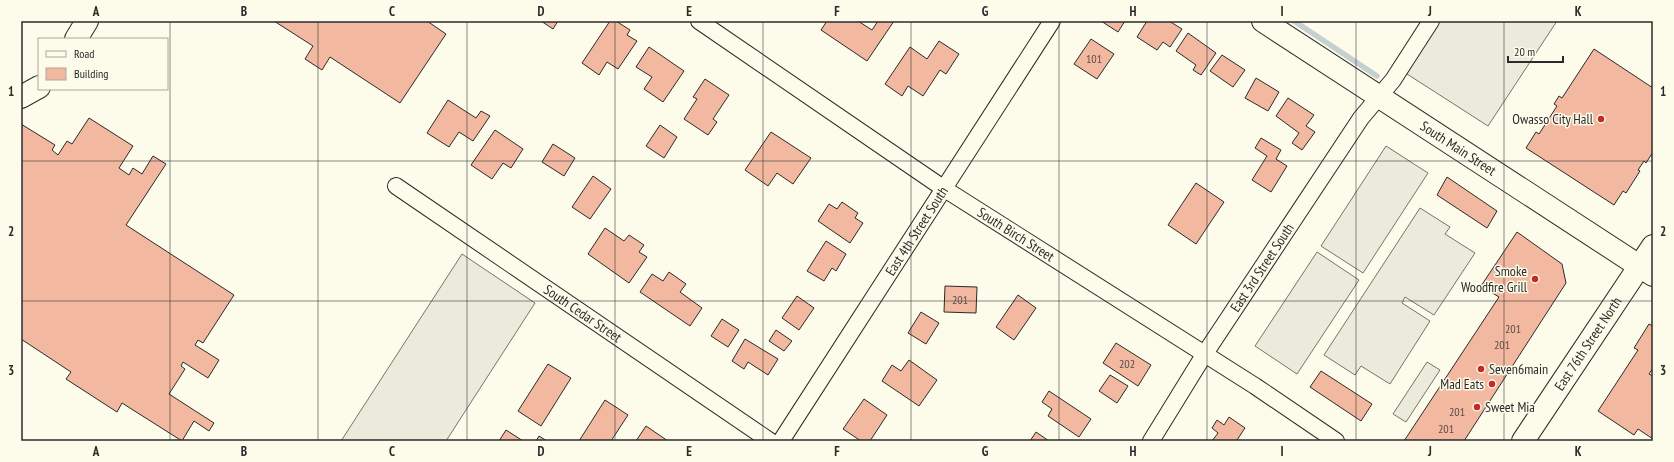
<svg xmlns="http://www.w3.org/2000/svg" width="1674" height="462" font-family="'PT Sans Narrow',sans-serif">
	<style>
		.parking { fill: #eceadb; stroke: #74746e }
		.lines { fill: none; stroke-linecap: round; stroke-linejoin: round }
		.stream { stroke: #c7d0d0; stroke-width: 5.5 }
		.building { fill: #f2b8a0; stroke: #2b2b2b }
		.street-casing { stroke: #2b2b2b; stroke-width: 18 }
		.secondary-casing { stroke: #2b2b2b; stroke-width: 24 }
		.street { stroke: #fdfbea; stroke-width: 16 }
		.secondary { stroke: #fdfbea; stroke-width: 22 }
		.grid { fill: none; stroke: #2b2b2b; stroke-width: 1; stroke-opacity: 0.55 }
		.poi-dot { fill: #c62828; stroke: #fdfbea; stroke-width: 1.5 }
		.labels { text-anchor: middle; stroke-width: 3; stroke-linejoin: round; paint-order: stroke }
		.number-label { font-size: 12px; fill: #5d4e48 }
		.poi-label { font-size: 14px; fill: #2b2b2b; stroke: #fdfbea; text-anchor: end }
		.street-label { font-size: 14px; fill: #2b2b2b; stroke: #fdfbea }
		.neatline { fill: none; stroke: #2b2b2b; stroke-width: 1.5 }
		.grid-label { font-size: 13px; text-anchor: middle; font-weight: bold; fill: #2b2b2b }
	</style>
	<rect width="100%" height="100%" fill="#fdfbea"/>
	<!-- parking -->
	<g class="parking">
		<polygon points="1421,21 1557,21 1488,126 1393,65"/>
		<polygon points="1386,146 1428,173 1363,273 1321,246"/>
		<polygon points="1420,208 1450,227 1445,234 1475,253 1434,315 1405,297 1402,303 1430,321 1390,384 1361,366 1355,375 1324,355"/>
		<polygon points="1317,252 1359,280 1297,374 1255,346"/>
		<polygon points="462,254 535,303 446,441 341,441"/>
		<polygon points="1427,362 1440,370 1406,422 1393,414"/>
	</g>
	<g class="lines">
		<!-- stream -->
		<polyline class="stream" points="1294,21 1377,76"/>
	</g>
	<!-- building -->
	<g class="building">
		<polygon points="274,21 427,21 446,34 400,103 330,57 322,70 305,59 313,46"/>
		<polygon points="541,21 558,21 553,29"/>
		<polygon points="610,21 616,21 630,30 627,35 637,41 618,69 607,62 599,75 582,63"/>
		<polygon points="827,21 858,21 872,30 878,21 894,21 867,61 821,30"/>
		<polygon points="1101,21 1125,21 1118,32"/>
		<polygon points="1147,21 1169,21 1182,29 1170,47 1163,42 1157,50 1137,37"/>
		<polygon points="1188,33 1216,53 1201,75 1193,70 1196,65 1176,51"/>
		<polygon points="1091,39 1114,54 1097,79 1074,64"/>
		<polygon points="939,41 959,54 946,74 940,70 923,96 908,86 902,96 885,84 910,47 927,59"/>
		<polygon points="649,47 684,71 663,102 644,89 652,77 636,67"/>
		<polygon points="1594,49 1653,88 1653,152 1646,163 1644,161 1638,170 1640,171 1626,193 1623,191 1614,205 1526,148 1536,132 1539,134 1557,106 1554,104 1559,96 1562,98"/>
		<polygon points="1222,55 1245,70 1233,87 1210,71"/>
		<polygon points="1256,78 1279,92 1268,111 1245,98"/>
		<polygon points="705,79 729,95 713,119 717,122 708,135 684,119 697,99 693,97"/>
		<polygon points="1288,98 1314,115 1306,126 1315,132 1302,150 1292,143 1299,133 1276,116"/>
		<polygon points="448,100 476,118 481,111 490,116 473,141 459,132 449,147 427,133"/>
		<polygon points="89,118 133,146 119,168 129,175 133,168 142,174 153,156 166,164 126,225 234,295 203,343 198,340 195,345 219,360 208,378 183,362 181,366 185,369 169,394 214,423 209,431 194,421 182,441 122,403 117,412 66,379 71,372 21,339 21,124 55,145 52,150 58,155 67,141 72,144"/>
		<polygon points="660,125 677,137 664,158 646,146"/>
		<polygon points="495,130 523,149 511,168 503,163 492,179 471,165"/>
		<polygon points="771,132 811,158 793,184 777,173 768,186 745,170"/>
		<polygon points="1261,138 1281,150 1276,159 1287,166 1271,192 1252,180 1267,156 1255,148"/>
		<polygon points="553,144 575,158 564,176 542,162"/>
		<polygon points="593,176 611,189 590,219 572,207"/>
		<polygon points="1447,177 1497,211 1487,228 1437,195"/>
		<polygon points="1196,183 1224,202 1196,244 1168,225"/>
		<polygon points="842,202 858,213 855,218 863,223 850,243 818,221 829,204 837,209"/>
		<polygon points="605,228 624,241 629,235 644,245 639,252 647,257 629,283 588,254"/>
		<polygon points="1517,232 1562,264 1566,283 1464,441 1404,441 1499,297 1481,286"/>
		<polygon points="826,241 846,254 836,271 832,268 824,281 807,271"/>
		<polygon points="669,272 686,284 680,292 702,308 690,326 640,292 652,274 663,281"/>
		<polygon points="945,286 977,287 976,313 944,312"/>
		<polygon points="1018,295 1036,308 1014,340 996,327"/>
		<polygon points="797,296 814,308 799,330 782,318"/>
		<polygon points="921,312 939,323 926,344 908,333"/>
		<polygon points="722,319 739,330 728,347 711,336"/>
		<polygon points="1649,324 1653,326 1653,368 1649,374 1653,376 1653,439 1638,429 1634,435 1598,411 1638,350 1634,348"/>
		<polygon points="776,330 792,341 784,351 769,341"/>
		<polygon points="745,339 778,359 768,375 748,362 744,369 732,361"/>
		<polygon points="1116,343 1151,365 1138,386 1103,363"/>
		<polygon points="909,360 937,380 919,406 882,381 892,365 901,371"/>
		<polygon points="548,364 571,378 541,426 518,411"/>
		<polygon points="1321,371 1372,404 1361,421 1310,387"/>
		<polygon points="1110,375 1128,386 1117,403 1099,391"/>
		<polygon points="1049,391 1091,419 1079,437 1048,416 1052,409 1042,402"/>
		<polygon points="864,399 887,415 870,441 861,441 843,429"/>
		<polygon points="605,400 628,415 611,441 579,441"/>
		<polygon points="1229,417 1245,428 1237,440 1238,441 1212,441 1218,433 1212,428 1217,420 1224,425"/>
		<polygon points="646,426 668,441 636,441"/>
		<polygon points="506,430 523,441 499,441"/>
		<polygon points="1036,432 1049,441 1030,441"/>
		<polygon points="539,436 547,441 536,441"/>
	</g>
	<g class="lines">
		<defs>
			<g id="street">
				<path id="s1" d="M699,21L943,188L1255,386L1336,441"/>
				<path id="s2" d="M396,186L770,441"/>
				<path id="s3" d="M781,441L1052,21"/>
				<path id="s4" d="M1151,441L1204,355L1361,118L1393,80L1431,21"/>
			</g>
			<g id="secondary">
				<path id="s5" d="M1263,21L1653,275"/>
				<polyline points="76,39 87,21"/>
				<polyline points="21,97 39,87"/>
				<path id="s6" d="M1523,441L1653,246"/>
			</g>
		</defs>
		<!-- street casing -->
		<use href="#street" class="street-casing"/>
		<!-- secondary casing -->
		<use href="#secondary" class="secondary-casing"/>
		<!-- street -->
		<use href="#street" class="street"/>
		<!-- secondary -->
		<use href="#secondary" class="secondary"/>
	</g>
	<!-- grid -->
	<path class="grid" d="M170,21V441M318,21V441M467,21V441M615,21V441M763,21V441M911,21V441M1059,21V441M1207,21V441M1356,21V441M1504,21V441M21,161H1653M21,301H1653"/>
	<!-- markers -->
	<g class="poi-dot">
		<circle cx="1601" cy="119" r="4"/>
		<circle cx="1535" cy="279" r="4"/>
		<circle cx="1481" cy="369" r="4"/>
		<circle cx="1492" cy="384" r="4"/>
		<circle cx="1477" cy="407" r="4"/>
	</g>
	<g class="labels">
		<!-- number labels -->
		<g class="number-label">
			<text x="1094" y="63">101</text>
			<text x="960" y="304">201</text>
			<text x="1513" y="333">201</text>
			<text x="1502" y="349">201</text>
			<text x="1127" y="368">202</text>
			<text x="1457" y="416">201</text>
			<text x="1446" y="433">201</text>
		</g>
		<!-- poi labels -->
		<g class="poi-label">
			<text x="1593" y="124">Owasso City Hall</text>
			<text x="1527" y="276">Smoke<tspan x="1527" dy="16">Woodfire Grill</tspan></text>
			<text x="1489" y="374" text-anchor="start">Seven6main</text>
			<text x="1484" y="389">Mad Eats</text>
			<text x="1485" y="412" text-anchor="start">Sweet Mia</text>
		</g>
		<!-- street labels -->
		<g class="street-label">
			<text dy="5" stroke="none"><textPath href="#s5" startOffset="233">South Main Street</textPath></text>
			<text dy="5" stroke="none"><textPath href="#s3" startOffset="250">East 4th Street South</textPath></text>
			<text dy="5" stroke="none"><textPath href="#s1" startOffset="382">South Birch Street</textPath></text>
			<text dy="5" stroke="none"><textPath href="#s4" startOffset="206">East 3rd Street South</textPath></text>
			<text dy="5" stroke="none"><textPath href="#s2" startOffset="226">South Cedar Street</textPath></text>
			<text dy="5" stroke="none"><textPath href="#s6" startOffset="117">East 76th Street North</textPath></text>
		</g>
	</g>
	<!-- border -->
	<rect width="1674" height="462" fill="none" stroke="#fdfbea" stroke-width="44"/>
	<!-- legend -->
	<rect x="38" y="38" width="130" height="52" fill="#fdfbea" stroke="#a9a89e"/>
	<rect x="46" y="51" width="20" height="6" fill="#fdfbea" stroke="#a9a89e"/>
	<text x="74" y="58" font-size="12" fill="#2b2b2b">Road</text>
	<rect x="46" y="68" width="20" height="12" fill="#f2b8a0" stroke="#a9a89e"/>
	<text x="74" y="78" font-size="12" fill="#2b2b2b">Building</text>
	<!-- scale -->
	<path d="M1508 56v6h55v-6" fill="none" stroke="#2b2b2b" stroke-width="2"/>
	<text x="1514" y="56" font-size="12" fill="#2b2b2b" stroke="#fdfbea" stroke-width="3" paint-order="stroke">20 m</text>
	<rect x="22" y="22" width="1630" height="418" class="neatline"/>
	<g class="grid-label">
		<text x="96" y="16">A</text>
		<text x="244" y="16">B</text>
		<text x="392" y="16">C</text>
		<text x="541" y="16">D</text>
		<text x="689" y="16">E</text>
		<text x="837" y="16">F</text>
		<text x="985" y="16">G</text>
		<text x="1133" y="16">H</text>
		<text x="1282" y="16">I</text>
		<text x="1430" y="16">J</text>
		<text x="1578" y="16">K</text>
		<text x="11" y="96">1</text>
		<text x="1663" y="96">1</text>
		<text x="11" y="236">2</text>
		<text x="1663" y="236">2</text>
		<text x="11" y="375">3</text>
		<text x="1663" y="375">3</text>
		<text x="96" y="456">A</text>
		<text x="244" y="456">B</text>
		<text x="392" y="456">C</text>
		<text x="541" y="456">D</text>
		<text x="689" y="456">E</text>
		<text x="837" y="456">F</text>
		<text x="985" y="456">G</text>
		<text x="1133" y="456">H</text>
		<text x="1282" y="456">I</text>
		<text x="1430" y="456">J</text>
		<text x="1578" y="456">K</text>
	</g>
</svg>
